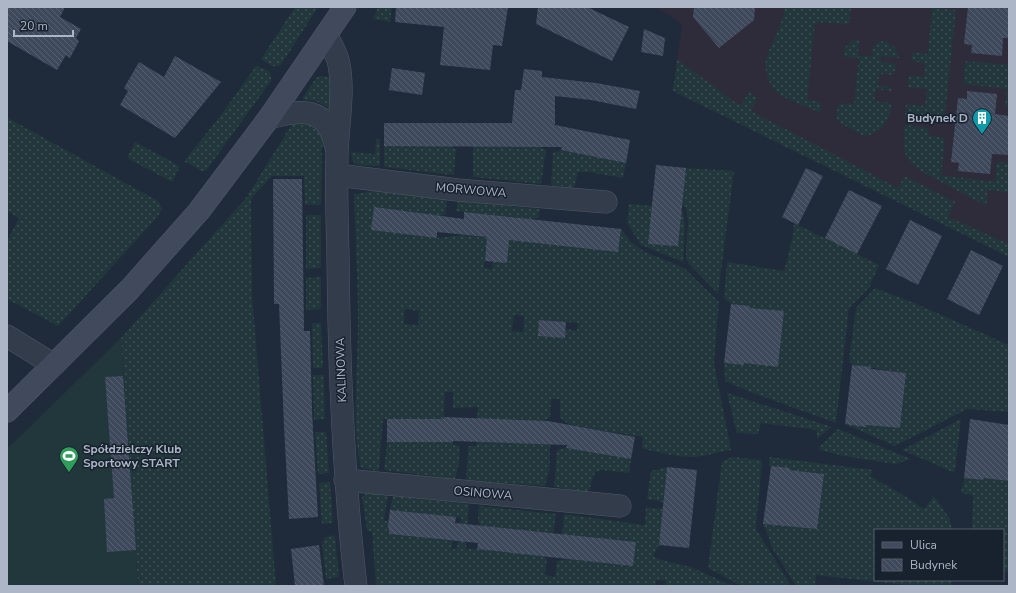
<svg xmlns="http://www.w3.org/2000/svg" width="1016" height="593" font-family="'Nunito Sans',sans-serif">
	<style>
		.medical { fill: #2e2b3b }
		.grass { fill: url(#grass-dots); fill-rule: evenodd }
		.pitch { fill: #21373b }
		.building { fill: url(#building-back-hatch) }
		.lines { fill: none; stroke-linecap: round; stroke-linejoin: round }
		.street-casing { stroke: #505967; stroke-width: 23 }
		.secondary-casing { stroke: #505967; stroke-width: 23 }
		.street { stroke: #333c4a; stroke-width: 22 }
		.secondary { stroke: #414a5d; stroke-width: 22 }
		.labels { text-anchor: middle; stroke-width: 3; stroke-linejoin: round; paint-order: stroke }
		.poi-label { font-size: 12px; font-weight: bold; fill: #adb6c6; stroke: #18212e; text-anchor: end }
		.street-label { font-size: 12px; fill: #adb6c6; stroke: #18212e }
	</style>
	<defs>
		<pattern id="grass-dots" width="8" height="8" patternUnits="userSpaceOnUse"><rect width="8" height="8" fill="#21373b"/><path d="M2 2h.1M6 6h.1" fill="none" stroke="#3f5256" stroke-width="1.8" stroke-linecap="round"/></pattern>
		<pattern id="building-back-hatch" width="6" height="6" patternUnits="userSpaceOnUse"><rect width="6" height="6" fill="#3e495c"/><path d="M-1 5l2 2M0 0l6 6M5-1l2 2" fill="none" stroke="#576172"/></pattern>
	</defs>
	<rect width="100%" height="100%" fill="#1f2a3a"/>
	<!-- medical -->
	<polygon class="medical" points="656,7 1009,7 1009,257 673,91 682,24"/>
	<!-- grass -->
	<g class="grass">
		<path d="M295,7H318L281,65C273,69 267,63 261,59Z"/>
		<polygon points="378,7 392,7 390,22 373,19"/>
		<path d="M785,7H843L851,8L849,24L815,22L807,100L821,102V113C810,108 789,101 781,95C768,87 762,67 768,53C774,38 783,24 785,7Z"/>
		<polygon points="932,8 956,10 944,122 905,118 906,104 925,106 927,89 908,87 909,75 924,77 925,63 911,61 912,52 928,54"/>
		<path d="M853,40H859L858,55L872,57C874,45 872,43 885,41L895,47L899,58L881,57V62L896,64L894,75L879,74L878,86L892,87L891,91L876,89L874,101L892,103L890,113L883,127L870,135L864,136L840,123L836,119L837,111L839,103L854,104L859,58L843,57L845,47Z"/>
		<polygon points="677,59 740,106 749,92 757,98 751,111 898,188 905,176 955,202 948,217 1009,244 1009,257 673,91"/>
		<polygon points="966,61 1009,65 1009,108 1005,107 1007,89 963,84"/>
		<polygon points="256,66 269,71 271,75 271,81 208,168 205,171 202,171 184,161 218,119"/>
		<polygon points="321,76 328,77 331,81 330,109 318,102 302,99 316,78"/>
		<polygon points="8,118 158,201 162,208 159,215 58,326 7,299 7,241 19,218 7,211"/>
		<path d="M300,122C313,123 317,131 324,141L322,147L321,205H305L304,176H272L251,199L252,294L276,586H138L121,338L246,198L292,124Z"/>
		<path d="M905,125L929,128L928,136L945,138L941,175L995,182L997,162L1009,163V192L988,190L986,206L921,171C901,157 903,147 905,125Z"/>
		<polygon points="376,139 380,139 380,166 357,165 352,160 351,152 375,154"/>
		<polygon points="135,142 180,166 172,182 127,158"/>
		<polygon points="384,146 451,146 456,149 454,173 452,175 384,167"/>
		<polygon points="473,146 539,146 546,150 541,184 473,177"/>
		<polygon points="561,150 626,163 623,178 588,172 578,172 574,188 551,185 553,153"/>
		<polygon points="686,168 734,171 718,294 690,265 686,259 686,248 688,223 686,207 682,206"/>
		<path d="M375,191L447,200L445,215L439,216L374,208L371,230L437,238L462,235L552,244L621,229L631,242L645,252L684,268L719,302L714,363L731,450C719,452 707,456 694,457C683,458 654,452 642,448L643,437L570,425L560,418V399H551L550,417L544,421L477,419L478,407L453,408V392H445L444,419H383L379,471L361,468C351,422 358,369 358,322C358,279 355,236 354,194ZM486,249L508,251L507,262L493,261L492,269L484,268ZM405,309L419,311L418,325L404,324ZM514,315L524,316L523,332L512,331ZM540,320L578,323L577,331L566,329L565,338L538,336Z"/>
		<polygon points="458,201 540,209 538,218 530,219 456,211"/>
		<polygon points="629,204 652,206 648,243 678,246 681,211 683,212 685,225 683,262 641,245 627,223"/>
		<polygon points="306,215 321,215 321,268 306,269"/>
		<polygon points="794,223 879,265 869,288 849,308 836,423 753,393 725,381 724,363 744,365 744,363 778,366 784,311 750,308 750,306 731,304 724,298 727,262 784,271 793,236"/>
		<polygon points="321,277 321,309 306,310 306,278"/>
		<polygon points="875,288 919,305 1009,345 1009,412 967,409 895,446 845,424 900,428 906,373 852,365 849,359 856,308"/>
		<polygon points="312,323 321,323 323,368 313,368"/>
		<polygon points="313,375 324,375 325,419 314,420"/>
		<polygon points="727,393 832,427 817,439 817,430 761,423 758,434 737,433"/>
		<polygon points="961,419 955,471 953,472 902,450"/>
		<polygon points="838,429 911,459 895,464 844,456 820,450 819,447"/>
		<polygon points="315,432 326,432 329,473 318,474"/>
		<polygon points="387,442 453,442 453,445 460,446 459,463 455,479 384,470"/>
		<polygon points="477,442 550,444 550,467 545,486 466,480 468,446 477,446"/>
		<polygon points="566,448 631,459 629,473 602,470 595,472 589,490 586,492 554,487 557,450"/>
		<polygon points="733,457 762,460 756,529 791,586 742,586 708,568 722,461"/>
		<polygon points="770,457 873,470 870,476 908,498 924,509 934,496 950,519 952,530 875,530 875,580 951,580 951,586 915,586 816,575 815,586 796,586 771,546 770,541 763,524 817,529 824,474 789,470 790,468 771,466 769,465"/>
		<polygon points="667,467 663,502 647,499 651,471"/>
		<polygon points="964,478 983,480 984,478 1009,481 1009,572 1003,571 1003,530 972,530 973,495 961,493"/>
		<polygon points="330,482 333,523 322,524 319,483"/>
		<polygon points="367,493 388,495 384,520 389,521 387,534 453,541 451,550 457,548 461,518 390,510 393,496 469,504 466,549 477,549 543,556 547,559 545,575 555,577 557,561 568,559 633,565 636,542 562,536 564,514 645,525 646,507 663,509 659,545 653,556 657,559 691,567 733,586 665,586 666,581 656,580 655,586 376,586 372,532 367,530 362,497"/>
		<polygon points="479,506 556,514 553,533 480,526 478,519"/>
		<polygon points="335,535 339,577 326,579 322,543 325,537"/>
	</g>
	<!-- pitch -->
	<polygon class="pitch" points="121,338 138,586 7,586 7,449"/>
	<!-- building -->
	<g class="building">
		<polygon points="7,7 65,7 60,17 81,29 76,38 79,41 70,58 66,55 57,70 7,41"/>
		<polygon points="396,7 508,7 502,46 493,45 490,70 440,65 444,27 395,22"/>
		<polygon points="538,7 587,7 629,27 612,61 536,24"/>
		<polygon points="694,7 755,7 754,20 719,48 693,17"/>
		<polygon points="968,7 1009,7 1009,38 1003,38 1002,56 971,53 972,45 964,44"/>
		<polygon points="644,29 665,38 663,56 641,52"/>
		<polygon points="175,56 221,82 175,138 120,105 128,91 124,88 139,62 164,77"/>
		<polygon points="392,68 425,73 422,95 389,90"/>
		<polygon points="524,69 542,71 542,77 596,83 640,91 636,109 591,100 555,96 555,125 630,140 626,163 561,150 562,147 384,146 384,123 512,123 515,90 521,90"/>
		<polygon points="967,91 997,94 995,114 1009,116 1009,155 992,154 990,174 958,171 959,163 951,162 958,98 967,99"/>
		<polygon points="656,165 686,168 678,246 648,244"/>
		<polygon points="806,168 823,176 798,225 782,217"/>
		<polygon points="273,179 302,179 304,331 310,331 312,411 318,517 289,519 284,426 279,304 274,304"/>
		<polygon points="849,190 882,206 857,254 825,238"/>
		<polygon points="374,207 464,219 464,212 621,229 618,252 509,240 507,263 485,261 487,237 437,232 437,238 371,230"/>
		<polygon points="910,220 942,236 918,285 886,269"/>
		<polygon points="971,250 1003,266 979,315 947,299"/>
		<polygon points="731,304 750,306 750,308 784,311 778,367 744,363 744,365 724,363"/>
		<polygon points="539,320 566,322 565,338 538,336"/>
		<polygon points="852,365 871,367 871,369 906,373 900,428 865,425 865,427 845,424"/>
		<polygon points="123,376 136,550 107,552 104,499 114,498 105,377"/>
		<polygon points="444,417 548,421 635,437 631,459 566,448 567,445 453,441 453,442 387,442 387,419 444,419"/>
		<polygon points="970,419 1009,425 1009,481 984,478 983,480 964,478"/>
		<polygon points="771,466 790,468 789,470 824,474 817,529 763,524"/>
		<polygon points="667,467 697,470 689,548 659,545"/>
		<polygon points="390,510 456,517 455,523 636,542 633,566 477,549 478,543 389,534 388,525"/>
		<polygon points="319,545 324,586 295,586 291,549"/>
	</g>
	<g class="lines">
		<defs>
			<g id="street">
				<path d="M326,35C331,43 335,51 338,60C345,88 338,124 337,153C336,188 337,222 338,256C339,367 343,477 356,586"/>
				<path d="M269,118C302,109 327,106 336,147"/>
				<polyline points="337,175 458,190 606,202"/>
				<polyline points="7,336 54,365"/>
				<polyline points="345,480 620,506"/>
			</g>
			<polyline id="secondary" points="7,411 130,289 199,211 269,118 345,7"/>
		</defs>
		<!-- street casing -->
		<use href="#street" class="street-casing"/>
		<!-- secondary casing -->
		<use href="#secondary" class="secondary-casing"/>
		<!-- street -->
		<use href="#street" class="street"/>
		<!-- secondary -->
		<use href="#secondary" class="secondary"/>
	</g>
	<!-- icons -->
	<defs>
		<symbol id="building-pin" viewBox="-11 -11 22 30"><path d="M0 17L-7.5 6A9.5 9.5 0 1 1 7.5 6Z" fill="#0f9aa8" stroke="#18212e"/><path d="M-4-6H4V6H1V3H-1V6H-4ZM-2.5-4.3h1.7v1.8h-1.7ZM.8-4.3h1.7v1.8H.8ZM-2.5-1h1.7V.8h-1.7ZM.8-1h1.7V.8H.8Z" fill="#fff"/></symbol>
		<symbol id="stadium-pin" viewBox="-11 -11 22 30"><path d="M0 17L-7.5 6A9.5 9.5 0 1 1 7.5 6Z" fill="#2e9e5b" stroke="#18212e"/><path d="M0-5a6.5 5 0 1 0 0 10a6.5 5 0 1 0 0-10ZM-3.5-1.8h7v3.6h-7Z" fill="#fff"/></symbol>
	</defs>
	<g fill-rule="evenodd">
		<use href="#building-pin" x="971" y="107" width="22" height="30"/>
		<use href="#stadium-pin" x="58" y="445" width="22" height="30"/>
	</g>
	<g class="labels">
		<!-- poi labels -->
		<g class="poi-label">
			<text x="968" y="122">Budynek D</text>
			<text x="83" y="453" text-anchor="start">Spółdzielczy Klub<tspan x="83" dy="14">Sportowy START</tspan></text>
		</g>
		<!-- street labels -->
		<g class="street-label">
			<text transform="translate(471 190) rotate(5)" y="4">MORWOWA</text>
			<text transform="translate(341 370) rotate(-92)" y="4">KALINOWA</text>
			<text transform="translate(483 493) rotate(5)" y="4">OSINOWA</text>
		</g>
	</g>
	<!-- border -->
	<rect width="1016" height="593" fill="none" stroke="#adb6c6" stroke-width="16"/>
	<!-- legend -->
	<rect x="874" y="529" width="130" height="52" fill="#18212e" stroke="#545d6b"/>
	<rect x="882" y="542" width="20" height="6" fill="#414a5d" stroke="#545d6b"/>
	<text x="910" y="549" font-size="12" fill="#adb6c6">Ulica</text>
	<rect x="882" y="559" width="20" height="12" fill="url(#building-back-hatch)" stroke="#545d6b"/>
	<text x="910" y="569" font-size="12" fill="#adb6c6">Budynek</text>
	<!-- scale -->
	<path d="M14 30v6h59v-6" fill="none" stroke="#adb6c6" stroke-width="2"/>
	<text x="20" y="30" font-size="12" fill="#adb6c6" stroke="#18212e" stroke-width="3" paint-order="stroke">20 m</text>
</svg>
